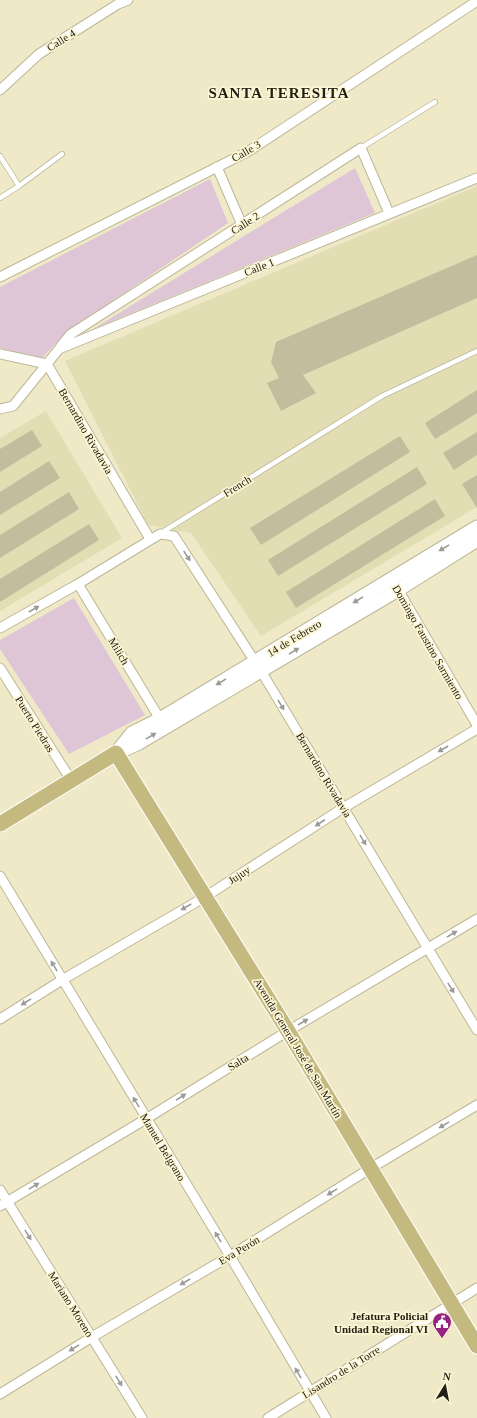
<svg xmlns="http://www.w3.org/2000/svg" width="477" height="1418" font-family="Georgia,serif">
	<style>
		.built { fill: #e3ddb4 }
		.green { fill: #dec6d7 }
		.building { fill: #c2bd9d }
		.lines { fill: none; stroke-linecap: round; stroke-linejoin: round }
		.lane-casing { stroke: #bcb797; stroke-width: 6 }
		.street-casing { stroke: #bcb797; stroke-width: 11 }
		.secondary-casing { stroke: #bcb797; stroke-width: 15 }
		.primary-casing { stroke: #fff; stroke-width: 17 }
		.lane { stroke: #fff; stroke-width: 4.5 }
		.street { stroke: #fff; stroke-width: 9 }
		.secondary { stroke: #fff; stroke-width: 13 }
		.primary { stroke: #c4ba80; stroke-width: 15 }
		.oneway { fill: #9c9b95 }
		.labels { text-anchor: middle; stroke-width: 3.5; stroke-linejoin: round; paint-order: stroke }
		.street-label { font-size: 11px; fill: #222014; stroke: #fcf6d5 }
		.poi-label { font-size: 11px; font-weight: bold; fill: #222014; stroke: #fcf6d5; text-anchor: end }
		.district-label { font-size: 15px; font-weight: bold; letter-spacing: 1px; fill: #222014; stroke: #fcf6d5 }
	</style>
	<rect width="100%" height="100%" fill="#efe9c8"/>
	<!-- built -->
	<g class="built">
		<polygon points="477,186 477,507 261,636 191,533 148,525 65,361"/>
		<polygon points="46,411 122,538 0,611 0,438"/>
	</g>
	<!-- green -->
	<g class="green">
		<polygon points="355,168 375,213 93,329"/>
		<polygon points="210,179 228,223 68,331 41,359 0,348 0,287"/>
		<polygon points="74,598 145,715 69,754 0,649 0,640"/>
	</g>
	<!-- building -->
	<g class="building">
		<polygon points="477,255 477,298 303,375 316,393 281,411 267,383 279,378 271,362 276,342"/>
		<polygon points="477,390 477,413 435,439 425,423"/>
		<polygon points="32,430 42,446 0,472 0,449"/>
		<polygon points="477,432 477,455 454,470 443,453"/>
		<polygon points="400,436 410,452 261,545 250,528"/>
		<polygon points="49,461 60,478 0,515 0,492"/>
		<polygon points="417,467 427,484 278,576 268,560"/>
		<polygon points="477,475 477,508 462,484"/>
		<polygon points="69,492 79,509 0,558 0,535"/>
		<polygon points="435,499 445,516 296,608 286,592"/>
		<polygon points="89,524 99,540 0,602 0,579"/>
	</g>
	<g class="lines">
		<defs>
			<g id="lane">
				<polyline points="361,148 435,102"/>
				<polyline points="0,156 19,186"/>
				<polyline points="0,198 19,186 62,154"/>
				<polyline points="161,533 382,396 477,351"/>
			</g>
			<g id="street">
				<polyline points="0,90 39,54 118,4 128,0"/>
				<polyline points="217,167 242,225"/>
				<polyline points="0,277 249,151 477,1"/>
				<polyline points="61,346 71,334 361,148 389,213"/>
				<polyline points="0,354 47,364 150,539"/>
				<polyline points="0,409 13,406 59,349 477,178"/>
				<polyline points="78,584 160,719"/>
				<polyline points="396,586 477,725"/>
				<polyline points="0,628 78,584 160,534 174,536 261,671 477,1030"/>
				<polyline points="0,668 71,780"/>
				<polyline points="0,876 230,1256 326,1418"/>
				<polyline points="0,1019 62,980 205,897 343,808 477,729"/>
				<polyline points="0,1190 142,1418"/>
				<polyline points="0,1206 146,1119 288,1031 477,919"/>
				<polyline points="0,1394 92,1337 230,1256 371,1168 477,1105"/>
				<polyline points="268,1418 477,1288"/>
			</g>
			<g id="secondary">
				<polyline points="116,753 132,733 160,719 477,527"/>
				<polyline points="117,753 139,743 398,590 477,540"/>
			</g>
			<polyline id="primary" points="0,824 116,753 288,1031 477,1346"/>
		</defs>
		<!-- lane casing -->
		<use href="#lane" class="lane-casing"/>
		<!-- street casing -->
		<use href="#street" class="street-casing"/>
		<!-- secondary casing -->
		<use href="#secondary" class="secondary-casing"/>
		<!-- primary casing -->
		<use href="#primary" class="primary-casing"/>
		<!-- lane -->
		<use href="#lane" class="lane"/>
		<!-- street -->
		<use href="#street" class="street"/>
		<!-- secondary -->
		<use href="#secondary" class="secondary"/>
		<!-- primary -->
		<use href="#primary" class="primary"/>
	</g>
	<!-- one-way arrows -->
	<defs><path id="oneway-solid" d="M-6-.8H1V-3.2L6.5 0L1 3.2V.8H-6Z"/></defs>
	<g class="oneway">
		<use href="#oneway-solid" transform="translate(444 548) rotate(149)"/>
		<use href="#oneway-solid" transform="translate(187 556) rotate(57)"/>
		<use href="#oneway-solid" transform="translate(358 600) rotate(149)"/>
		<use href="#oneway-solid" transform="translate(34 609) rotate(-30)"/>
		<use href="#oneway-solid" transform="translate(294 651) rotate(-31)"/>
		<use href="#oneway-solid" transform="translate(221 682) rotate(149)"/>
		<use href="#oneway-solid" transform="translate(281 705) rotate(59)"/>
		<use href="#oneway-solid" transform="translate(151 736) rotate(-31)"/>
		<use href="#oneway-solid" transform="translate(443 749) rotate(150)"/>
		<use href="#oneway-solid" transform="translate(320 823) rotate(147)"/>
		<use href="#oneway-solid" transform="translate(363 840) rotate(59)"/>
		<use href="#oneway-solid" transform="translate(186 907) rotate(150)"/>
		<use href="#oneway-solid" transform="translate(452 934) rotate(-31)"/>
		<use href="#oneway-solid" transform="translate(54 966) rotate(-121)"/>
		<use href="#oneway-solid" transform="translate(451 988) rotate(58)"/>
		<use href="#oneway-solid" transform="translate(26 1002) rotate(148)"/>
		<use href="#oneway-solid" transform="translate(303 1022) rotate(-30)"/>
		<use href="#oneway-solid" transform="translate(181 1097) rotate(-32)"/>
		<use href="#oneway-solid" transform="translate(136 1102) rotate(-121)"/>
		<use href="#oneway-solid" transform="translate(444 1125) rotate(149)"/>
		<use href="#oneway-solid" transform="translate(34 1186) rotate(-31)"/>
		<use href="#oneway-solid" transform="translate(332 1192) rotate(148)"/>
		<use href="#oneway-solid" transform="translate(28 1235) rotate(58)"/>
		<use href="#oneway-solid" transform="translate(218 1237) rotate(-121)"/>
		<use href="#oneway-solid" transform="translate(185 1282) rotate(150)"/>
		<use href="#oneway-solid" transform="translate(74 1348) rotate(148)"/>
		<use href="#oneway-solid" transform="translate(298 1373) rotate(-120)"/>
		<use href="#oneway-solid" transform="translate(119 1381) rotate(58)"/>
	</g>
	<!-- icons -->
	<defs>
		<symbol id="civic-pin" viewBox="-11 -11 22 30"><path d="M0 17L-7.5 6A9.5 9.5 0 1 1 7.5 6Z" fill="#962381" stroke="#fcf6d5"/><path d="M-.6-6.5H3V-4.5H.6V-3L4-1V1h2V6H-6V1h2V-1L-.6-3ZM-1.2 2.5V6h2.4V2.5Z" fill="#fff"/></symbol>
	</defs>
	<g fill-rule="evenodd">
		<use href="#civic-pin" x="431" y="1311" width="22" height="30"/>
	</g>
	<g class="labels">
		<!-- street labels -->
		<g class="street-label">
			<text transform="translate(61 40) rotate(-32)" y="4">Calle 4</text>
			<text transform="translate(246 151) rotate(-30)" y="4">Calle 3</text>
			<text transform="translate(245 223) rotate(-33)" y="4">Calle 2</text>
			<text transform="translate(259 267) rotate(-22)" y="4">Calle 1</text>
			<text transform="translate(86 431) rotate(60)" y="4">Bernardino Rivadavia</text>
			<text transform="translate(237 486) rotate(-32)" y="4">French</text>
			<text transform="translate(294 638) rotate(-31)" y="4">14 de Febrero</text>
			<text transform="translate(428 642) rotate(60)" y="4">Domingo Faustino Sarmiento</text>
			<text transform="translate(119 651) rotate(59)" y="4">Milich</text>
			<text transform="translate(35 724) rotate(58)" y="4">Puerto Piedras</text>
			<text transform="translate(324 775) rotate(59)" y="4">Bernardino Rivadavia</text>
			<text transform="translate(239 875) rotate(-33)" y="4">Jujuy</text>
			<text transform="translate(298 1048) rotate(59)" y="4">Avenida General José de San Martín</text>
			<text transform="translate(238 1062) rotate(-32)" y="4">Salta</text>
			<text transform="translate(163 1147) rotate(59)" y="4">Manuel Belgrano</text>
			<text transform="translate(239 1250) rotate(-31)" y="4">Eva Perón</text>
			<text transform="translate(71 1304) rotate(58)" y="4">Mariano Moreno</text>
			<text transform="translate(341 1372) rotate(-32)" y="4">Lisandro de la Torre</text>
		</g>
		<!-- poi labels -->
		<g class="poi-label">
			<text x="428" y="1320">Jefatura Policial<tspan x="428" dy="13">Unidad Regional VI</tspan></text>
		</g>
		<!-- district labels -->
		<g class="district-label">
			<text x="279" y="98">SANTA TERESITA</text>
		</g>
	</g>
	<!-- north arrow -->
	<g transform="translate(445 1386) rotate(10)" stroke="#fcf6d5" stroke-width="3" paint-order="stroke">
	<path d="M0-3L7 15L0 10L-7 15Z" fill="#222014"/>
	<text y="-6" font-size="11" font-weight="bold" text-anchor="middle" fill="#222014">N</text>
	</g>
</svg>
